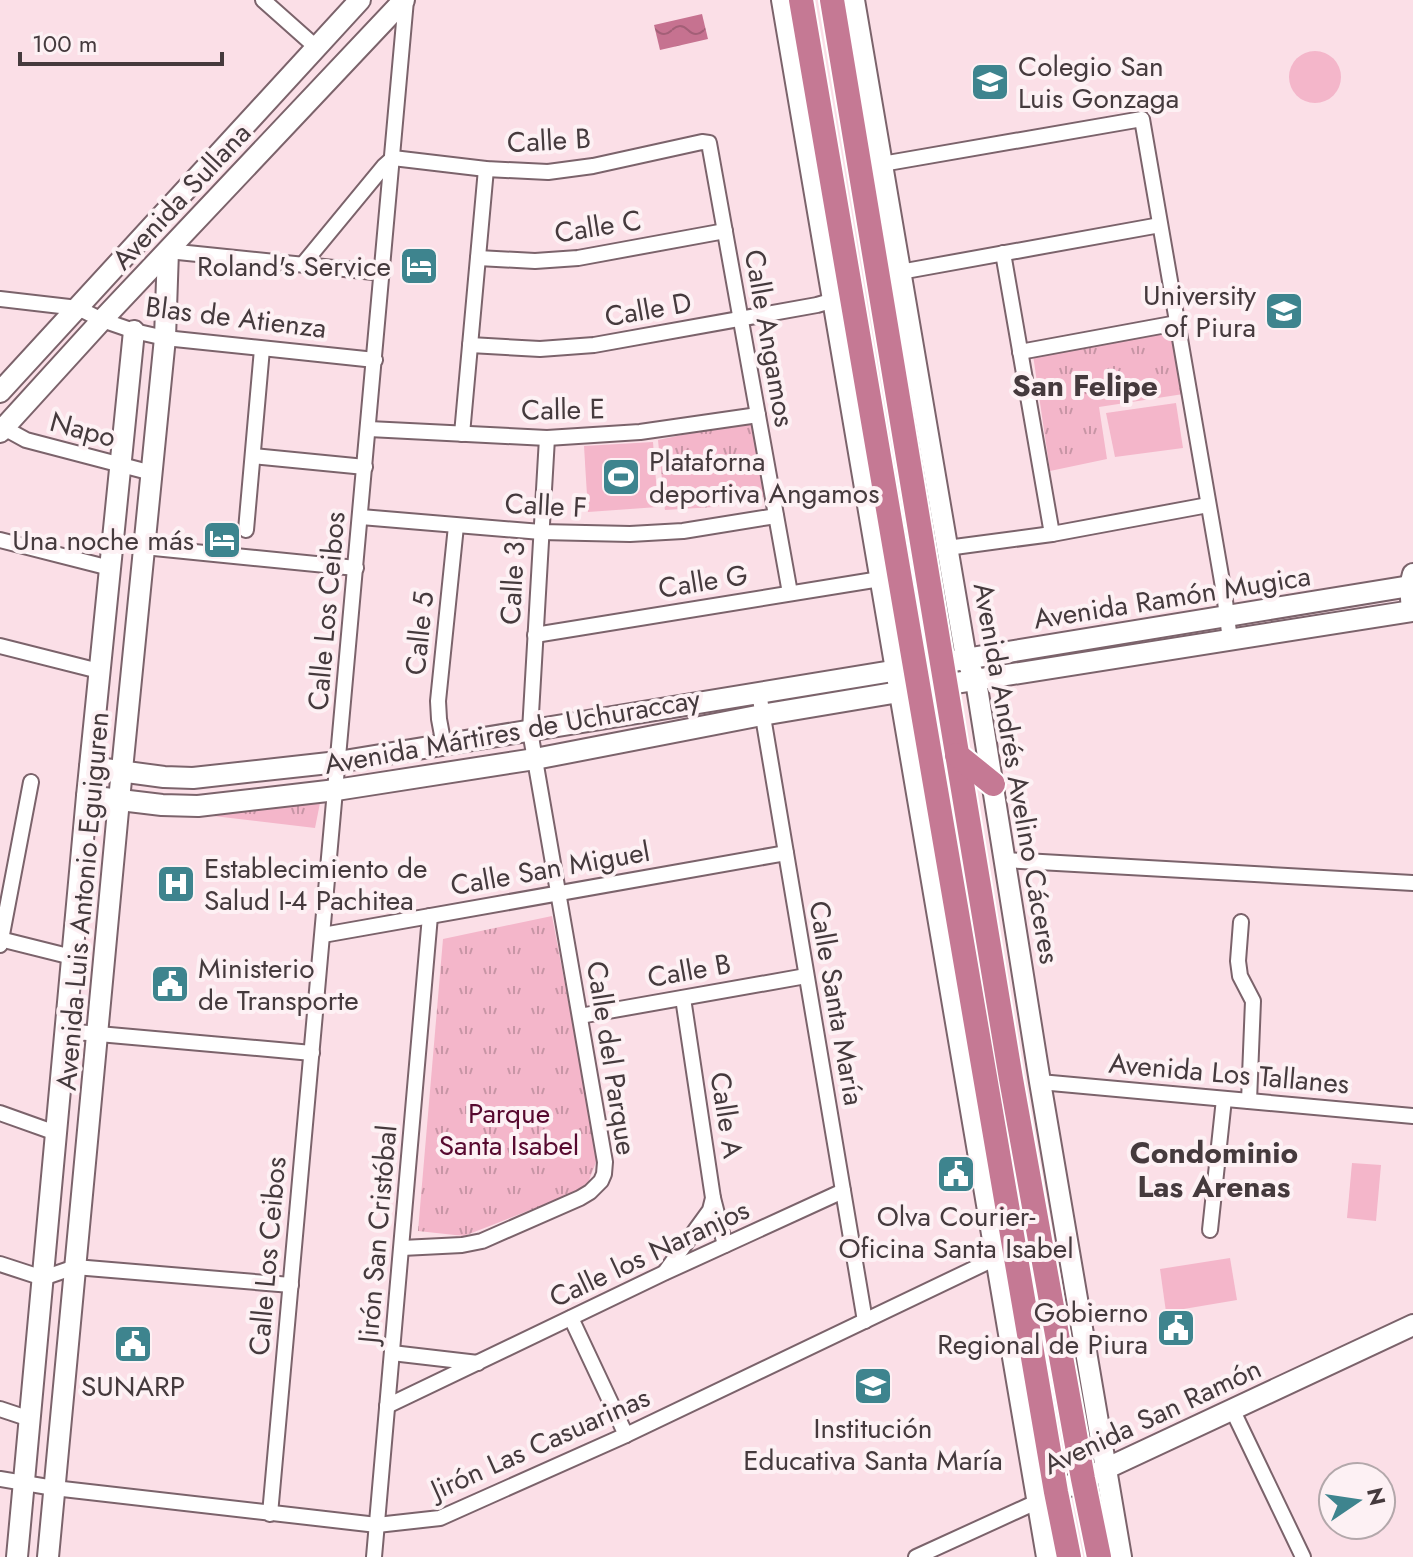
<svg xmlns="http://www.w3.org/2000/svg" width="1413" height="1557" font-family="Jost,sans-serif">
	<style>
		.grass { fill: #f4b6ca }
		.park { fill: url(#park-tufts) }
		.water { fill: url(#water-waves) }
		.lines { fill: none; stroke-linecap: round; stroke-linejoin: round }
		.street-casing { stroke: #7b636b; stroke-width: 18 }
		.secondary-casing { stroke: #7b636b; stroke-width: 24 }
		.highway-casing { stroke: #fff; stroke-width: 28 }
		.street { stroke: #fff; stroke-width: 14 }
		.secondary { stroke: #fff; stroke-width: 20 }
		.highway { stroke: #c57994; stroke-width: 24 }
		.labels { text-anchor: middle; stroke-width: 8; stroke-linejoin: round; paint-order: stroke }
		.poi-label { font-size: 28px; fill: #453a3d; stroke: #fdf1f4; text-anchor: start }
		.street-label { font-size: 28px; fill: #453a3d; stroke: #fdf1f4 }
		.park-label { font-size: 28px; fill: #57092f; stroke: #fdf1f4 }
		.neighbourhood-label { font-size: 30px; font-weight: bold; fill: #453a3d; stroke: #fdf1f4 }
	</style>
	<defs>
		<pattern id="park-tufts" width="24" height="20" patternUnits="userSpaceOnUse" patternTransform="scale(2)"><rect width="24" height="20" fill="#f4b6ca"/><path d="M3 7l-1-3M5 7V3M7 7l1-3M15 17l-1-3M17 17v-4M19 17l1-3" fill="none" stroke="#c795a5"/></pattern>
		<pattern id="water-waves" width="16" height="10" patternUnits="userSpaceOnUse" patternTransform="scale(2)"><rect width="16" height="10" fill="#c67290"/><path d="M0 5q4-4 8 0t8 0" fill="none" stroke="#a35f77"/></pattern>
	</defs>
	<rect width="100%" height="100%" fill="#fbdfe7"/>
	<!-- grass -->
	<g class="grass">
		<circle cx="1315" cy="77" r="26"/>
		<polygon points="1176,403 1183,448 1115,457 1106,413"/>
		<polygon points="653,442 658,507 588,512 584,446"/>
		<polygon points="1352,1163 1381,1165 1376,1221 1347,1218"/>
		<polygon points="1230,1258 1237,1300 1166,1312 1160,1269"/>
	</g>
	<!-- park -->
	<g class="park">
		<polygon points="1178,329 1190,393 1099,407 1107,459 1050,471 1033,355"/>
		<polygon points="753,420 764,497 714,507 665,510 658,440"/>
		<polygon points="320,803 315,828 205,815"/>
		<polygon points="552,916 598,1157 586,1188 464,1236 418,1231 443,939"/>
	</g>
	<!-- water -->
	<polygon class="water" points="702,14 708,39 660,50 654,25"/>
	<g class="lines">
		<defs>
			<g id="street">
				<polyline points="263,0 317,48"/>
				<polyline points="882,164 1142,119 1224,593 1230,640"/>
				<polyline points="168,251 383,273"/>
				<polyline points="1003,253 1052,534"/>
				<polyline points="478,258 535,261 578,258 725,231"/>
				<polyline points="304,263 384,166 393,158 486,169 548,172 593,166 702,142 709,143 790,593"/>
				<polyline points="900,272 1160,225"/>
				<polyline points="0,299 78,308 102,320 134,331 165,338 375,360"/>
				<polyline points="470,345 540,349 594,345 817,305 834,300"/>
				<polyline points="1020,352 1177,323"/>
				<polyline points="4,428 26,440 152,473"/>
				<polyline points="369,429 547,438 640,432 758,415"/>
				<polyline points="462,434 486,169"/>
				<polyline points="253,456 365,467"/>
				<polyline points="361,517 541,532 630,534 683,531 776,516"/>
				<polyline points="246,530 262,349"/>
				<polyline points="0,540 110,568"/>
				<polyline points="144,547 356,568"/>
				<polyline points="947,548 1052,534 1208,505"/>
				<polyline points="535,635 880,579"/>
				<polyline points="0,646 99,671"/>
				<polyline points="759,693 865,1321"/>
				<polyline points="444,746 439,719 438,701 456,526"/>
				<polyline points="1005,860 1413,883"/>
				<polyline points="1241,922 1238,961 1240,976 1253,1001 1249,1101"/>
				<polyline points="323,935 786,853"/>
				<polyline points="0,939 72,957"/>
				<polyline points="0,945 31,782"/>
				<polyline points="580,1016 806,976"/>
				<polyline points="65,1031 312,1053"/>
				<polyline points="1040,1082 1413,1116"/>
				<polyline points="0,1113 56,1133"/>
				<polyline points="713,1198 725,1245"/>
				<polyline points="1210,1230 1224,1099"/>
				<polyline points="402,1248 462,1245 482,1241 580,1198 590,1192 601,1181 604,1174 605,1162 530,731 547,438"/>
				<polyline points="0,1264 43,1278 75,1267 291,1285"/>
				<polyline points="665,1272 710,1210 713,1198 683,998"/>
				<polyline points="571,1318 626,1435"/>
				<polyline points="392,1353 478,1363"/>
				<polyline points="387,1406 664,1273 843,1191"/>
				<polyline points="0,1409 30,1419"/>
				<polyline points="1232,1409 1303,1557"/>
				<polyline points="0,1479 54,1488 377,1525 440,1518 626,1435 996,1258"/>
				<polyline points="270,1514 406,0"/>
				<polyline points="374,1557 430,916"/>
				<polyline points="916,1557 1043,1499"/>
			</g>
			<g id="secondary">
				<polyline points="782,0 1047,1557"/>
				<polyline points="854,0 966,658 976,681 1040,1082 1121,1557"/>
				<polyline points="0,392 360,0"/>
				<polyline points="0,432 102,320 404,0"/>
				<polyline points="90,767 164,777 193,778 338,762 1410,586"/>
				<polyline points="87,796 162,805 198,806 336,790 535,759 762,715 899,692 1412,611 1410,586 1413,574"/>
				<polyline points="1056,1492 1413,1325"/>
				<polyline points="17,1557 87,796 134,331"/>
				<polyline points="48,1557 119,800 165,338 168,251"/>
			</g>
			<g id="highway">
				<polyline points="801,0 1056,1492 1069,1557"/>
				<polyline points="832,0 1011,1079 1083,1479 1099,1557"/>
				<polyline points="957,755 993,784"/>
			</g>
		</defs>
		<!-- street casing -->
		<use href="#street" class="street-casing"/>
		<!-- secondary casing -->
		<use href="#secondary" class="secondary-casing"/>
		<!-- highway casing -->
		<use href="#highway" class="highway-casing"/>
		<!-- street -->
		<use href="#street" class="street"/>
		<!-- secondary -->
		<use href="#secondary" class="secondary"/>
		<!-- highway -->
		<use href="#highway" class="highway"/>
	</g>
	<!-- icons -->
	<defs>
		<symbol id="school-square" viewBox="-11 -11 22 22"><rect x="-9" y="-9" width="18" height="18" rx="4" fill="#3e848e" stroke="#fdf1f4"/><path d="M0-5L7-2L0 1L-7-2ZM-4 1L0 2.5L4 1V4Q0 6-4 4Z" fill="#fff"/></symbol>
		<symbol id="hotel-square" viewBox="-11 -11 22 22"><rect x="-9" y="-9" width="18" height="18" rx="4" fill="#3e848e" stroke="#fdf1f4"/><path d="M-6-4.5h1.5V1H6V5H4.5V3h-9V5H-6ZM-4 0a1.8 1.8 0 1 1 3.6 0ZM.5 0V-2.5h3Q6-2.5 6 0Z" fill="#fff"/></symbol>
		<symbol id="university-square" viewBox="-11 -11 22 22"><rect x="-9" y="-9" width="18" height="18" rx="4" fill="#3e848e" stroke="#fdf1f4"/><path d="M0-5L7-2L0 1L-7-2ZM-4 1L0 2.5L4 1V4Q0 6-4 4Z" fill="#fff"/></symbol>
		<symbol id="stadium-square" viewBox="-11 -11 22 22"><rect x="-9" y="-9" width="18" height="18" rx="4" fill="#3e848e" stroke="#fdf1f4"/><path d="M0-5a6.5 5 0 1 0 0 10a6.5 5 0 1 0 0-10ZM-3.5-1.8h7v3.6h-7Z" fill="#fff"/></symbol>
		<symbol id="hospital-square" viewBox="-11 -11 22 22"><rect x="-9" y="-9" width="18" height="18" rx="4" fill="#3e848e" stroke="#fdf1f4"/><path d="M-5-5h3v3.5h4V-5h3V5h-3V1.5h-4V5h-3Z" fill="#fff"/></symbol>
		<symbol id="civic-square" viewBox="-11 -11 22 22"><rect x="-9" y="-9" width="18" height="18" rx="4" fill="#3e848e" stroke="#fdf1f4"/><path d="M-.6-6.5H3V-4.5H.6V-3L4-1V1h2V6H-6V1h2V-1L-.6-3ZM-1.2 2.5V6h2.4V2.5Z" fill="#fff"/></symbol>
	</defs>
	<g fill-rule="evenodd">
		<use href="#school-square" x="968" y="60" width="44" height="44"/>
		<use href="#hotel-square" x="397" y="244" width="44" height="44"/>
		<use href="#university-square" x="1262" y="289" width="44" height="44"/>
		<use href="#stadium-square" x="599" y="455" width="44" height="44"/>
		<use href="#hotel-square" x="200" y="518" width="44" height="44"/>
		<use href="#hospital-square" x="154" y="862" width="44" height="44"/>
		<use href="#civic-square" x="148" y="962" width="44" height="44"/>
		<use href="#civic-square" x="934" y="1152" width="44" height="44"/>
		<use href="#civic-square" x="1154" y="1306" width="44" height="44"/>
		<use href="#civic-square" x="111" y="1322" width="44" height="44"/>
		<use href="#school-square" x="851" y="1364" width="44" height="44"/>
	</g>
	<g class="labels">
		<!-- poi labels -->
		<g class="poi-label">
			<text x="1018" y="76">Colegio San<tspan x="1018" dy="32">Luis Gonzaga</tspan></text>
			<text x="391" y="276" text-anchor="end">Roland's Service</text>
			<text x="1256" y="305" text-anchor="end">University<tspan x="1256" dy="32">of Piura</tspan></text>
			<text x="649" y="471">Plataforna<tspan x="649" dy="32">deportiva Angamos</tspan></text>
			<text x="194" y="550" text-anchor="end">Una noche más</text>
			<text x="204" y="878">Establecimiento de<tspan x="204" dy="32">Salud I-4 Pachitea</tspan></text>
			<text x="198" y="978">Ministerio<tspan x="198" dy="32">de Transporte</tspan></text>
			<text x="956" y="1226" text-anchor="middle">Olva Courier-<tspan x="956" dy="32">Oficina Santa Isabel</tspan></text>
			<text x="1148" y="1322" text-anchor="end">Gobierno<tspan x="1148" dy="32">Regional de Piura</tspan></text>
			<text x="133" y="1396" text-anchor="middle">SUNARP</text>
			<text x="873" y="1438" text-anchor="middle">Institución<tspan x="873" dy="32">Educativa Santa María</tspan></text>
		</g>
		<!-- street labels -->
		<g class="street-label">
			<text transform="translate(549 140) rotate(-3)" y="10">Calle B</text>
			<text transform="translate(181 196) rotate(-47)" y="10">Avenida Sullana</text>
			<text transform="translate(598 226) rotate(-9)" y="10">Calle C</text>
			<text transform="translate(648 309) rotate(-10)" y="10">Calle D</text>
			<text transform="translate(236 317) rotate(7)" y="10">Blas de Atienza</text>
			<text transform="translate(770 338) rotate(80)" y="10">Calle Angamos</text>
			<text transform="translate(563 409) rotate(-1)" y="10">Calle E</text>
			<text transform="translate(83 429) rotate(15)" y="10">Napo</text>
			<text transform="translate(546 505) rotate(3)" y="10">Calle F</text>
			<text transform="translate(703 581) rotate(-9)" y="10">Calle G</text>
			<text transform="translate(512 583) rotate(-87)" y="10">Calle 3</text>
			<text transform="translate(1172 597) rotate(-9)" y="10">Avenida Ramón Mugica</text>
			<text transform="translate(326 611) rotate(-85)" y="10">Calle Los Ceibos</text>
			<text transform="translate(419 633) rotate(-84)" y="10">Calle 5</text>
			<text transform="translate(512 731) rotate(-10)" y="10">Avenida Mártires de Uchuraccay</text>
			<text transform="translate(1017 773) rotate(80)" y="10">Avenida Andrés Avelino Cáceres</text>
			<text transform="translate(550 868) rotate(-10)" y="10">Calle San Miguel</text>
			<text transform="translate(82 901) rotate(-85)" y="10">Avenida Luis Antonio Eguiguren</text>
			<text transform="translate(689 970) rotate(-10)" y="10">Calle B</text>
			<text transform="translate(837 1003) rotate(80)" y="10">Calle Santa María</text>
			<text transform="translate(612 1058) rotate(81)" y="10">Calle del Parque</text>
			<text transform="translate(1229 1073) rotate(5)" y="10">Avenida Los Tallanes</text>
			<text transform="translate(727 1115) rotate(81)" y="10">Calle A</text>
			<text transform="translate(377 1234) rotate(-85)" y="10">Jirón San Cristóbal</text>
			<text transform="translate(649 1253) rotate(-25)" y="10">Calle los Naranjos</text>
			<text transform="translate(267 1256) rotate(-85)" y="10">Calle Los Ceibos</text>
			<text transform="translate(1152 1416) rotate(-25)" y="10">Avenida San Ramón</text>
			<text transform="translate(540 1443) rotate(-24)" y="10">Jirón Las Casuarinas</text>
		</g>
		<!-- park labels -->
		<g class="park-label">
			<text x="509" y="1123">Parque<tspan x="509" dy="32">Santa Isabel</tspan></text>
		</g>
		<!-- neighbourhood labels -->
		<g class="neighbourhood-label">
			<text x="1085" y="396">San Felipe</text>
			<text x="1214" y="1163">Condominio<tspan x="1214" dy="34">Las Arenas</tspan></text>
		</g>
	</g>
	<!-- north arrow -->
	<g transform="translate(1357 1501) rotate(77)"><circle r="38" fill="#fdf1f4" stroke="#b3a8ab" stroke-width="2"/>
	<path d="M0-6L14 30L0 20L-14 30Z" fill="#3e848e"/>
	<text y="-12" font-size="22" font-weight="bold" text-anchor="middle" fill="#453a3d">N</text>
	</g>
	<!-- scale -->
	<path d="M20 52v12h202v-12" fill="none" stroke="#453a3d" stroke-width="4"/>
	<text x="32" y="52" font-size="24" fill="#453a3d" stroke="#fdf1f4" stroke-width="6" paint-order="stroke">100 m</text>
</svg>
